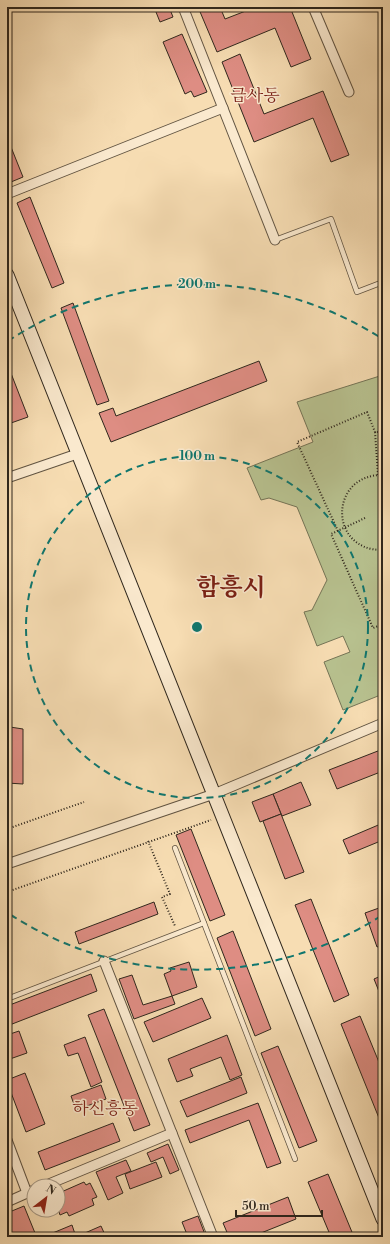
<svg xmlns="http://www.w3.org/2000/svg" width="390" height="1244" font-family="'Libre Bodoni','Noto Serif KR',serif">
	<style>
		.green { fill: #b8c290; stroke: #747456 }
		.building { fill: #de8d83; stroke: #2f271d }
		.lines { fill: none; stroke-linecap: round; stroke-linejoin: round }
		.lane-casing { stroke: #615442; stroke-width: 6 }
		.street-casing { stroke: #615442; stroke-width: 11 }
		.secondary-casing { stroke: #2f271d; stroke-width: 15 }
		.path { stroke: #2f271d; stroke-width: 2; stroke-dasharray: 1 2; stroke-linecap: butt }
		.lane { stroke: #fae9ce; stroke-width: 4.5 }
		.street { stroke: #fae9ce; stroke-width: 9 }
		.secondary { stroke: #fae9ce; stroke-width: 13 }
		.ring { fill: none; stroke: #0f766e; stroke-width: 2; stroke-dasharray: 7 5 }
		.labels { text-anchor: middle; stroke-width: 3; stroke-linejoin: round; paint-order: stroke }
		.neighbourhood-label { font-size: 17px; fill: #7a1f14; stroke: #fae9ce }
		.town-label { font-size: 24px; font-weight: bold; fill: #7a1f14; stroke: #fae9ce }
		.centre { fill: #0f766e; stroke: #fae9ce; stroke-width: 2 }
		.ring-label { font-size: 12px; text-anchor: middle; font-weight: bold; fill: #0f766e; stroke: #fae9ce; stroke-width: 3; stroke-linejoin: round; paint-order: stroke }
	</style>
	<rect width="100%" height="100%" fill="#f7ddb3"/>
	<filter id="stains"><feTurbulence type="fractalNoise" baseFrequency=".005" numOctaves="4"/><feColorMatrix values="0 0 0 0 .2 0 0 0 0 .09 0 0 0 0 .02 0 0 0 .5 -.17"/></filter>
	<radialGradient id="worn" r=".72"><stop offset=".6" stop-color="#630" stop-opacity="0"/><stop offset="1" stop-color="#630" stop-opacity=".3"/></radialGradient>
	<!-- green -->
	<polygon class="green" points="383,375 383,694 343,710 324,662 350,652 343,636 317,646 304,612 312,610 327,580 297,507 269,498 261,500 247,468 313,442 297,402"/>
	<!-- building -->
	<g class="building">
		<polygon points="154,7 169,7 173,17 160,22"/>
		<polygon points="198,7 220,7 225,19 256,7 290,7 311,59 291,67 275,28 217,52"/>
		<polygon points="182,34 207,92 194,97 191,91 185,94 163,42"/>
		<polygon points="240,54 264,114 323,91 349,155 331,162 313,118 254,142 222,62"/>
		<polygon points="7,137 23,177 11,182 7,173"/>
		<polygon points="30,197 64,283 52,288 17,203"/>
		<polygon points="73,303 109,401 97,405 61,308"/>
		<polygon points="259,361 267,381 111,442 99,413 113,408 116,416"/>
		<polygon points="7,363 28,417 11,423 7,412"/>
		<polygon points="7,686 11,717 8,718 10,727 23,729 23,784 7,783"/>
		<polygon points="383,749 383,771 337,789 329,770"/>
		<polygon points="301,782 311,805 282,816 273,794"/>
		<polygon points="273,794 281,814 260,822 252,802"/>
		<polygon points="281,814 304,872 285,879 263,821"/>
		<polygon points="383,823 383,840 349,854 343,840"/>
		<polygon points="191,829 225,915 210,921 176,835"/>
		<polygon points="311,899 349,995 334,1002 295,905"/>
		<polygon points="154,902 158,914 79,944 75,932"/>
		<polygon points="379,908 383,920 383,945 377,947 365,913"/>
		<polygon points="233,931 271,1029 255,1036 217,938"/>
		<polygon points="189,962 197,987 172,996 164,974 171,971 170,968"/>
		<polygon points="91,974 97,991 7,1026 7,1006"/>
		<polygon points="132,975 143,1005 172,996 175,1004 134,1019 119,979"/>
		<polygon points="383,975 383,992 380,994 374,979"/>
		<polygon points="202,998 211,1018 153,1042 144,1022"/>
		<polygon points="104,1009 150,1125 134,1131 88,1015"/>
		<polygon points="360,1016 383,1072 383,1128 341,1024"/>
		<polygon points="19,1031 27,1053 7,1060 7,1047 10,1046 7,1035"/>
		<polygon points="227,1035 242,1075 230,1080 221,1057 190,1069 193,1076 177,1082 168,1059"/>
		<polygon points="85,1037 102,1082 91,1087 78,1053 68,1056 64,1045"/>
		<polygon points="278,1046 317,1141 299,1148 261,1053"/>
		<polygon points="25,1073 45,1124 26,1132 7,1082 7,1080"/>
		<polygon points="241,1077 247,1093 187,1117 180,1101"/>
		<polygon points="101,1085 106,1099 76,1110 71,1096"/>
		<polygon points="258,1103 281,1163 267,1168 249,1120 190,1143 185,1130"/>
		<polygon points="113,1123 120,1141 45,1170 38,1152"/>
		<polygon points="168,1144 179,1170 170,1174 163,1157 151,1162 147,1153"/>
		<polygon points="126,1160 131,1171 116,1177 123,1193 108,1200 96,1172"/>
		<polygon points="156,1162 162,1177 130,1189 125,1174"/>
		<polygon points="328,1174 354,1237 331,1237 308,1182"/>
		<polygon points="84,1182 86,1185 90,1183 97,1197 92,1199 94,1205 69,1216 67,1212 60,1215 58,1209 59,1193"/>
		<polygon points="288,1197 296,1219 251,1237 229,1237 223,1223"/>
		<polygon points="24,1206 35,1233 25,1237 7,1237 7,1213"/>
		<polygon points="198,1216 206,1237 188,1237 182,1222"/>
		<polygon points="72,1225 76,1237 43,1237"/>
		<polygon points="101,1226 106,1237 78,1237 78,1236"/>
	</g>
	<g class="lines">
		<defs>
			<g id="lane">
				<polyline points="275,240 331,219 357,292 383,282"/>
				<polyline points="175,848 295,1159"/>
				<polyline points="7,999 204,923"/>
			</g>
			<g id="street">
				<polyline points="183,7 275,240"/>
				<polyline points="313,7 349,92"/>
				<polyline points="7,194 223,108"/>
				<polyline points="7,478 77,454"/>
				<polyline points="7,864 214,794 383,723"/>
				<polyline points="104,961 213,1237"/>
				<polyline points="7,1140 27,1193"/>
				<polyline points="44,1186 172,1133"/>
				<polyline points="7,1202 34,1190"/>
			</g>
			<polyline id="secondary" points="7,275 383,1219"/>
		</defs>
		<!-- lane casing -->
		<use href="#lane" class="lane-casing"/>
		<!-- street casing -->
		<use href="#street" class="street-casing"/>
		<!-- secondary casing -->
		<use href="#secondary" class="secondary-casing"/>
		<!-- path -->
		<g class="path">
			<polyline points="378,475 375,432 383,432"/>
			<path d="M383,475C329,474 328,551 383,550"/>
			<polyline points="365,518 331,534 373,628 383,624"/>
			<polyline points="338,531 297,442 367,412 375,432"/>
			<polyline points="7,829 84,802"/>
			<polyline points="148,841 170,894 162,897 175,926"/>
			<polyline points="7,892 211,820"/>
		</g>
		<!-- lane -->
		<use href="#lane" class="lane"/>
		<!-- street -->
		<use href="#street" class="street"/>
		<!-- secondary -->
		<use href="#secondary" class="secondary"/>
	</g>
	<!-- distance rings -->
	<g class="ring">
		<circle cx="197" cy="627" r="171"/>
		<path d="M381 916A343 343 0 0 1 8 913M8 341A343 343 0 0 1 381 338"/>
	</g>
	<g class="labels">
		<!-- neighbourhood labels -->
		<g class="neighbourhood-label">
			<text x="255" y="101">금사동</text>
			<text x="105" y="1114">하신흥동</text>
		</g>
		<!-- town labels -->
		<g class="town-label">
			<text x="231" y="595">함흥시</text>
		</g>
	</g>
	<circle cx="197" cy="627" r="6" class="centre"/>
	<g class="ring-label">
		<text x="197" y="288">200 m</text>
		<text x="197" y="460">100 m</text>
	</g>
	<!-- margin -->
	<rect width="390" height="1244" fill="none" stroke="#f7ddb3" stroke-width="24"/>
	<rect x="8" y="8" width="374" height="1228" fill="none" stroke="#2f271d" stroke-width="2"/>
	<rect x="12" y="12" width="366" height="1220" fill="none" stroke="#2f271d"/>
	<!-- north arrow -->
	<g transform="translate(46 1198) rotate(31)"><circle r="19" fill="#fae9ce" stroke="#a99b87"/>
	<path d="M0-3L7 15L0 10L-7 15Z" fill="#8f2418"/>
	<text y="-6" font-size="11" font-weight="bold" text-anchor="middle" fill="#2f271d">N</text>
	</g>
	<!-- scale -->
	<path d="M236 1210v6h86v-6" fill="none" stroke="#2f271d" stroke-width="2"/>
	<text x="242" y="1210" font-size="12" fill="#2f271d" stroke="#fae9ce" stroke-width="3" paint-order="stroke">50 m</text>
	<rect width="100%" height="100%" filter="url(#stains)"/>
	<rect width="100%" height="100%" fill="url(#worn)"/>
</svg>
